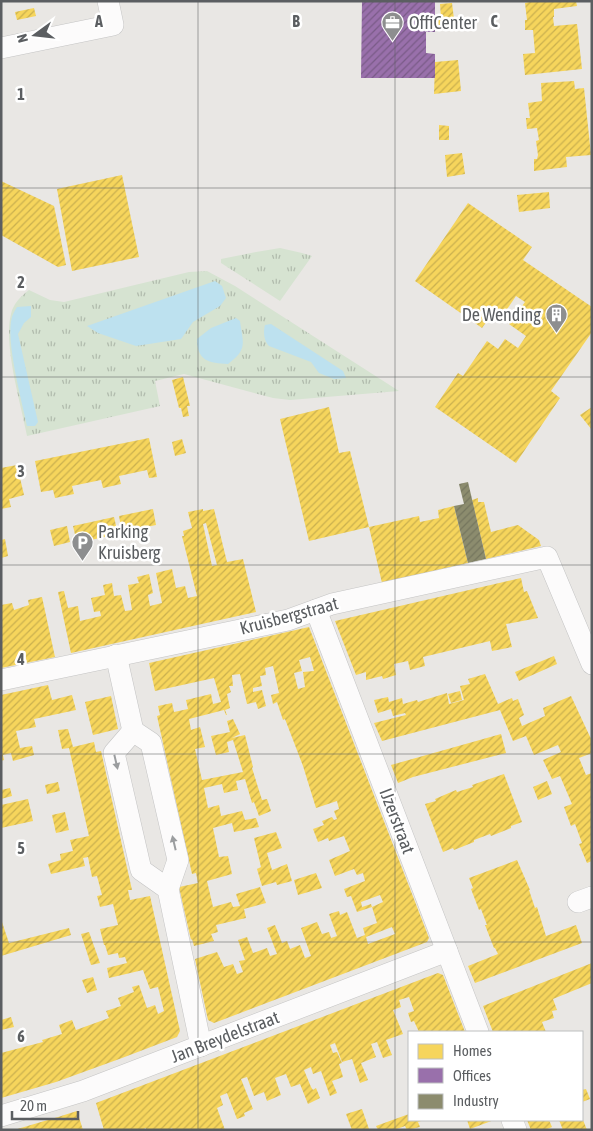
<svg xmlns="http://www.w3.org/2000/svg" width="593" height="1131" font-family="'Asap Condensed',sans-serif">
	<style>
		.grass { fill: url(#grass-tufts) }
		.water { fill: #bde1ef }
		.homes { fill: url(#homes-hatch); fill-rule: evenodd }
		.offices { fill: url(#offices-hatch) }
		.industry { fill: url(#industry-hatch) }
		.lines { fill: none; stroke-linecap: round; stroke-linejoin: round }
		.minor-casing { stroke: #c4c4c4; stroke-width: 22 }
		.minor { stroke: #fcfbfb; stroke-width: 21 }
		.oneway { fill: #9b9d9f }
		.grid { fill: none; stroke: #5b5e61; stroke-width: 1; stroke-opacity: 0.55 }
		.labels { text-anchor: middle; stroke-width: 5; stroke-linejoin: round; paint-order: stroke }
		.poi-label { font-size: 18px; fill: #5b5e61; stroke: #fff; text-anchor: start }
		.street-label { font-size: 18px; fill: #5b5e61; stroke: #fff }
		.grid-label { font-size: 16px; text-anchor: middle; font-weight: bold; fill: #5b5e61; stroke: #fff; stroke-width: 5; stroke-linejoin: round; paint-order: stroke }
	</style>
	<defs>
		<pattern id="grass-tufts" width="24" height="20" patternUnits="userSpaceOnUse" patternTransform="scale(1.25)"><rect width="24" height="20" fill="#d6e3d1"/><path d="M3 7l-1-3M5 7V3M7 7l1-3M15 17l-1-3M17 17v-4M19 17l1-3" fill="none" stroke="#b1bbad"/></pattern>
		<pattern id="homes-hatch" width="6" height="6" patternUnits="userSpaceOnUse" patternTransform="scale(1.25)"><rect width="6" height="6" fill="#f6d55c"/><path d="M-1 1l2-2M0 6l6-6M5 7l2-2" fill="none" stroke="#cab04f"/></pattern>
		<pattern id="offices-hatch" width="6" height="6" patternUnits="userSpaceOnUse" patternTransform="scale(1.25)"><rect width="6" height="6" fill="#9970ab"/><path d="M-1 1l2-2M0 6l6-6M5 7l2-2" fill="none" stroke="#7a5b88"/></pattern>
		<pattern id="industry-hatch" width="6" height="6" patternUnits="userSpaceOnUse" patternTransform="scale(1.25)"><rect width="6" height="6" fill="#8c8c6e"/><path d="M-1 1l2-2M0 6l6-6M5 7l2-2" fill="none" stroke="#75765e"/></pattern>
	</defs>
	<rect width="100%" height="100%" fill="#e9e7e4"/>
	<!-- grass -->
	<g class="grass">
		<polygon points="280,248 302,253 312,256 280,301 221,263 221,259 256,252"/>
		<path d="M207,271L235,286L399,391L290,400L273,398L184,374L155,381L160,406L27,436C21,404 3,345 11,314C13,304 21,296 29,290L50,300L64,302L189,272Z"/>
	</g>
	<!-- water -->
	<g class="water">
		<polygon points="215,281 222,286 226,298 220,306 193,322 181,339 136,346 98,333 87,326"/>
		<path d="M31,306V317L24,323L18,334L38,422L35,426H27C22,401 5,340 12,317C13,314 15,310 17,307Z"/>
		<path d="M236,318L240,321C243,344 248,349 228,364C209,363 197,361 197,339L211,328Z"/>
		<path d="M271,324L343,371L346,378L334,379L319,373L311,362L269,346C264,341 263,332 265,325Z"/>
	</g>
	<!-- homes -->
	<g class="homes">
		<polygon points="533,1 576,1 577,6 554,9 554,17 553,17 554,26 577,24 582,69 525,75 523,54 535,53 533,30 525,30 525,20 527,20 525,3"/>
		<polygon points="452,3 454,19 448,19 449,27 435,29 435,19 441,18 440,4"/>
		<polygon points="34,8 36,16 17,20 15,12"/>
		<polygon points="458,60 461,91 434,94 435,62"/>
		<polygon points="574,81 575,89 584,88 591,155 566,157 567,167 534,171 534,159 537,159 538,155 536,141 539,140 537,128 527,129 526,118 530,118 528,103 542,101 541,83"/>
		<polygon points="439,125 449,126 449,140 439,140"/>
		<polygon points="462,153 465,174 447,177 445,155"/>
		<polygon points="122,175 139,257 72,271 57,189"/>
		<polygon points="1,181 54,206 66,265 58,267 1,235"/>
		<polygon points="549,192 550,208 519,212 517,195"/>
		<polygon points="468,203 532,247 523,260 592,307 592,332 551,391 560,398 516,463 435,407 458,373 463,376 487,341 498,349 505,339 518,348 526,336 509,324 525,302 516,296 501,318 493,313 482,328 415,281"/>
		<polygon points="183,377 190,406 187,406 189,416 183,417 181,408 179,408 172,380"/>
		<polygon points="329,407 339,453 350,451 369,527 309,541 280,419"/>
		<polygon points="592,407 592,430 580,415"/>
		<polygon points="149,438 157,477 149,478 147,470 119,476 121,484 103,488 101,480 72,486 74,494 55,498 53,490 41,492 35,461"/>
		<polygon points="182,439 186,453 175,456 172,442"/>
		<polygon points="17,465 24,495 9,499 11,507 1,509 1,468"/>
		<polygon points="478,498 478,502 484,502 491,532 518,525 539,540 541,546 486,559 472,500"/>
		<polygon points="454,506 468,563 382,583 369,527 419,516 420,522 439,518 438,510"/>
		<polygon points="153,509 156,525 122,532 119,516"/>
		<path d="M203,509V511L214,509L227,562L243,559L256,612L71,653L58,592L64,591L68,608L78,606L80,621L101,616L100,611L94,612L91,598L105,595L103,585L112,583L114,596L121,595L125,611L132,610L128,585L139,583L137,577L149,574L153,593L148,595L150,606L162,603L156,573L172,569L176,588L185,586L188,598L197,596L182,536H184L183,531L192,528L188,512ZM206,523L217,565L212,566L203,524Z"/>
		<polygon points="114,517 118,534 77,543 73,526"/>
		<polygon points="67,526 70,542 54,546 50,530"/>
		<polygon points="5,539 8,556 1,558 1,540"/>
		<polygon points="521,578 524,592 527,591 538,618 506,624 512,647 492,651 490,641 423,657 425,666 410,670 408,661 394,664 396,675 383,679 382,676 366,680 366,672 356,675 335,621"/>
		<polygon points="42,597 55,657 1,668 1,605 12,603 14,610 29,605 28,600"/>
		<path d="M309,627L429,938L427,942L214,1023L208,1020L195,959L217,952L224,967L233,964L237,974L243,972L239,961L245,960L238,940L247,937L253,953L267,948L270,956L277,954L267,928L275,925L282,943L287,941L290,949L300,945L305,958L311,956L301,928L317,922L322,934L329,932L331,938L337,936L329,914L339,911L340,915L347,912L357,938L365,935L363,928L377,923L372,907L383,902L380,895L361,902L362,907L371,904L372,907L357,912L351,896L347,897L344,889L365,881L363,873L357,875L354,869L335,876L329,860L350,851L344,836L329,841L328,838L318,842L313,829L324,825L322,821L332,817L334,820L337,819L334,811L339,809L337,801L316,808L303,766L285,719L283,720L277,702L273,704L271,695L279,693L273,666L265,668L266,675L260,676L262,686L253,688V692L262,690L266,706L258,709L256,702L247,704L240,674L232,675L233,686H229L231,692L227,694L230,708L225,710L227,715H226L224,710L189,719L191,730L200,727L205,747L195,749L202,780L243,772L233,740L227,742L229,752L216,755L211,736L230,732L227,721L233,719L240,734L232,738L245,735L253,767L252,768L262,800L267,799L271,811L259,816L254,802L252,803L245,779L236,781L238,790L224,793L222,784L204,788L208,808L219,805L221,816L242,811L245,820L256,818L259,827L234,832L232,823L213,828L219,857L228,856L232,874L207,881L213,907L231,902L233,907L240,906L236,894L260,887L266,903L244,909L246,918L216,925L218,932L211,934L214,941L194,946L192,939L191,940L179,887L198,883L196,873L192,874L157,716L160,715L158,706L172,703L174,712L188,709L186,700L211,694L213,704L221,702L214,678L155,691L149,663ZM310,657L314,671L303,672L305,687L298,689L294,673L302,671L299,660ZM392,927L395,934L368,944L366,937Z"/>
		<polygon points="554,656 557,664 519,681 515,672"/>
		<polygon points="485,674 498,704 512,698 513,701 518,699 524,715 519,718 522,726 545,716 543,708 571,696 592,741 592,753 579,758 586,775 592,773 592,861 587,863 579,844 582,843 575,824 571,826 564,807 572,804 560,776 552,779 543,760 561,752 558,745 534,755 526,736 513,741 500,710 382,741 374,723 406,715 405,713 393,716 391,709 378,713 374,700 388,697 389,702 402,698 403,704 417,700 418,702 447,693 449,704 464,700 460,686 470,684 468,679"/>
		<polygon points="48,685 52,700 72,695 76,710 34,719 36,727 16,731 20,748 32,746 34,755 13,761 11,753 3,755 4,760 1,761 1,695"/>
		<polygon points="460,691 462,700 451,703 448,694"/>
		<polygon points="111,696 118,729 93,735 85,702"/>
		<polygon points="68,729 73,747 94,742 96,752 101,751 132,890 128,890 130,900 150,896 180,1031 177,1037 122,1058 56,1082 1,1098 1,1053 43,1042 42,1040 62,1034 59,1025 72,1020 76,1030 109,1018 106,1011 121,1006 118,998 134,992 132,987 139,985 147,1008 155,1005 158,1014 164,1011 158,987 150,989 143,970 109,978 107,968 127,963 125,957 119,958 118,953 108,955 105,945 104,945 100,929 118,925 113,904 100,907 97,896 102,895 97,876 92,877 88,857 83,858 85,866 51,874 48,864 61,860 60,854 73,851 70,840 89,836 69,748 62,749 58,730"/>
		<polygon points="501,734 506,753 413,777 398,783 391,765"/>
		<polygon points="504,774 522,822 511,826 511,828 491,836 490,834 474,840 474,842 454,850 453,848 443,852 425,804 436,801 435,799 456,790 457,792 473,787 472,785"/>
		<polygon points="547,781 552,794 538,800 533,787"/>
		<polygon points="58,782 60,791 47,794 45,785"/>
		<polygon points="10,788 12,796 1,799 1,790"/>
		<polygon points="28,799 33,821 1,828 1,805"/>
		<polygon points="65,812 69,830 56,833 52,815"/>
		<polygon points="276,832 282,848 267,853 272,870 287,864 292,881 277,885 276,882 262,886 257,869 261,867 254,838"/>
		<polygon points="517,860 530,890 529,890 535,908 537,907 546,936 576,925 582,943 475,983 468,966 498,954 495,948 494,948 485,925 487,925 481,909 479,910 471,889 473,888 469,878"/>
		<polygon points="316,873 322,888 298,895 294,880"/>
		<polygon points="1,919 9,943 69,928 71,935 1,956"/>
		<polygon points="89,932 100,963 91,965 81,934"/>
		<polygon points="592,963 592,983 553,999 557,1010 552,1011 554,1018 542,1022 546,1032 493,1032 483,1006"/>
		<polygon points="438,973 443,975 465,1032 419,1032 414,1021 411,1022 408,1013 414,1011 409,997 399,1000 401,1007 393,1010 403,1034 386,1040 392,1055 383,1058 377,1042 371,1044 376,1057 361,1063 368,1080 360,1083 352,1059 342,1062 335,1043 330,1045 333,1053 337,1052 342,1063 339,1064 343,1077 332,1081 337,1093 330,1096 321,1071 313,1074 311,1067 304,1070 311,1087 313,1090 316,1088 320,1098 308,1104 300,1084 291,1087 286,1074 275,1078 281,1095 267,1101 264,1092 254,1096 247,1077 241,1079 253,1109 244,1113 245,1116 237,1119 227,1093 220,1096 223,1105 217,1108 225,1130 173,1130 172,1128 168,1130 146,1130 146,1128 141,1130 104,1130 96,1103"/>
		<polygon points="93,977 97,990 87,993 82,980"/>
		<polygon points="11,1017 14,1027 1,1030 1,1020"/>
		<polygon points="586,1089 590,1099 582,1102 582,1090"/>
		<polygon points="362,1109 369,1129 352,1130 346,1114"/>
		<polygon points="77,1111 83,1130 14,1130 58,1117"/>
		<polygon points="409,1114 409,1120 424,1120 418,1122 420,1127 407,1130 405,1126 394,1130 378,1130 376,1126"/>
		<polygon points="467,1120 494,1120 470,1129"/>
		<polygon points="527,1120 549,1120 552,1127 545,1130 531,1130"/>
		<polygon points="559,1120 583,1120 587,1130 563,1130"/>
	</g>
	<!-- offices -->
	<polygon class="offices" points="362,1 435,1 435,32 426,32 426,53 435,54 435,78 361,78"/>
	<!-- industry -->
	<polygon class="industry" points="468,482 486,559 468,563 454,506 464,504 459,484"/>
	<g class="lines">
		<defs>
			<g id="minor">
				<polyline points="1,48 113,25 108,1"/>
				<polyline points="316,610 478,1032"/>
				<polyline points="116,655 133,731"/>
				<polyline points="1,680 288,620 332,604 547,557 592,664"/>
				<polyline points="168,889 141,870 114,753 133,731 151,743 178,860 168,889 201,1046"/>
				<polyline points="578,902 592,897"/>
				<polyline points="1,1116 83,1091 447,951"/>
				<polyline points="512,1120 516,1130"/>
			</g>
		</defs>
		<!-- minor casing -->
		<use href="#minor" class="minor-casing"/>
		<!-- minor -->
		<use href="#minor" class="minor"/>
	</g>
	<!-- one-way arrows -->
	<defs><path id="oneway-solid" d="M-6-.8H1V-3.2L6.5 0L1 3.2V.8H-6Z" transform="scale(1.25)"/></defs>
	<g class="oneway">
		<use href="#oneway-solid" transform="translate(116 762) rotate(77)"/>
		<use href="#oneway-solid" transform="translate(174 843) rotate(-103)"/>
	</g>
	<!-- grid -->
	<path class="grid" d="M198,1V1130M395,1V1130M1,188H592M1,377H592M1,565H592M1,754H592M1,942H592"/>
	<!-- icons -->
	<defs>
		<symbol id="office-pin" viewBox="-11 -11 22 30"><path d="M0 17L-7.5 6A9.5 9.5 0 1 1 7.5 6Z" fill="#8d8e8f" stroke="#fff"/><path d="M-6-3h4V-5.5h4V-3h4V5H-6ZM-1-4.5V-3h2v-1.5ZM-6 0V1H6V0Z" fill="#fff"/></symbol>
		<symbol id="building-pin" viewBox="-11 -11 22 30"><path d="M0 17L-7.5 6A9.5 9.5 0 1 1 7.5 6Z" fill="#8d8e8f" stroke="#fff"/><path d="M-4-6H4V6H1V3H-1V6H-4ZM-2.5-4.3h1.7v1.8h-1.7ZM.8-4.3h1.7v1.8H.8ZM-2.5-1h1.7V.8h-1.7ZM.8-1h1.7V.8H.8Z" fill="#fff"/></symbol>
		<symbol id="parking-pin" viewBox="-11 -11 22 30"><path d="M0 17L-7.5 6A9.5 9.5 0 1 1 7.5 6Z" fill="#8d8e8f" stroke="#fff"/><path d="M-3.5-5.5H1a3.5 3.5 0 0 1 0 7H-1V5.5H-3.5ZM-1-3.4V-.6H.8a1.4 1.4 0 0 0 0-2.8Z" fill="#fff"/></symbol>
	</defs>
	<g fill-rule="evenodd">
		<use href="#office-pin" x="380" y="10" width="25" height="34"/>
		<use href="#building-pin" x="544" y="302" width="25" height="34"/>
		<use href="#parking-pin" x="70" y="530" width="25" height="34"/>
	</g>
	<g class="labels">
		<!-- poi labels -->
		<g class="poi-label">
			<text x="409" y="29">OffiCenter</text>
			<text x="541" y="321" text-anchor="end">De Wending</text>
			<text x="98" y="538">Parking<tspan x="98" dy="21">Kruisberg</tspan></text>
		</g>
		<!-- street labels -->
		<g class="street-label">
			<text transform="translate(289 616) rotate(-15)" y="6">Kruisbergstraat</text>
			<text transform="translate(397 821) rotate(69)" y="6">IJzerstraat</text>
			<text transform="translate(225 1037) rotate(-21)" y="6">Jan Breydelstraat</text>
		</g>
	</g>
	<g class="grid-label">
		<text x="99" y="27">A</text>
		<text x="296" y="27">B</text>
		<text x="494" y="27">C</text>
		<text x="21" y="100">1</text>
		<text x="21" y="288">2</text>
		<text x="21" y="477">3</text>
		<text x="21" y="665">4</text>
		<text x="21" y="854">5</text>
		<text x="21" y="1042">6</text>
	</g>
	<!-- border -->
	<rect width="593" height="1131" fill="none" stroke="#5b5e61" stroke-width="5"/>
	<!-- legend -->
	<rect x="408" y="1031" width="175" height="90" fill="#ffffff" stroke="#bdbfc0"/>
	<rect x="418" y="1044" width="25" height="15" fill="#f6d55c" stroke="#bdbfc0"/>
	<text x="453" y="1056" font-size="15" fill="#5b5e61">Homes</text>
	<rect x="418" y="1068" width="25" height="15" fill="#9970ab" stroke="#bdbfc0"/>
	<text x="453" y="1081" font-size="15" fill="#5b5e61">Offices</text>
	<rect x="418" y="1094" width="25" height="15" fill="#8c8c6e" stroke="#bdbfc0"/>
	<text x="453" y="1106" font-size="15" fill="#5b5e61">Industry</text>
	<!-- north arrow -->
	<g transform="translate(35 35) rotate(255)" stroke="#ffffff" stroke-width="4" paint-order="stroke">
	<path d="M0-4L9 19L0 12L-9 19Z" fill="#5b5e61"/>
	<text y="-8" font-size="14" font-weight="bold" text-anchor="middle" fill="#5b5e61">N</text>
	</g>
	<!-- scale -->
	<path d="M12 1111v8h66v-8" fill="none" stroke="#5b5e61" stroke-width="2.5"/>
	<text x="20" y="1111" font-size="15" fill="#5b5e61" stroke="#ffffff" stroke-width="4" paint-order="stroke">20 m</text>
</svg>
